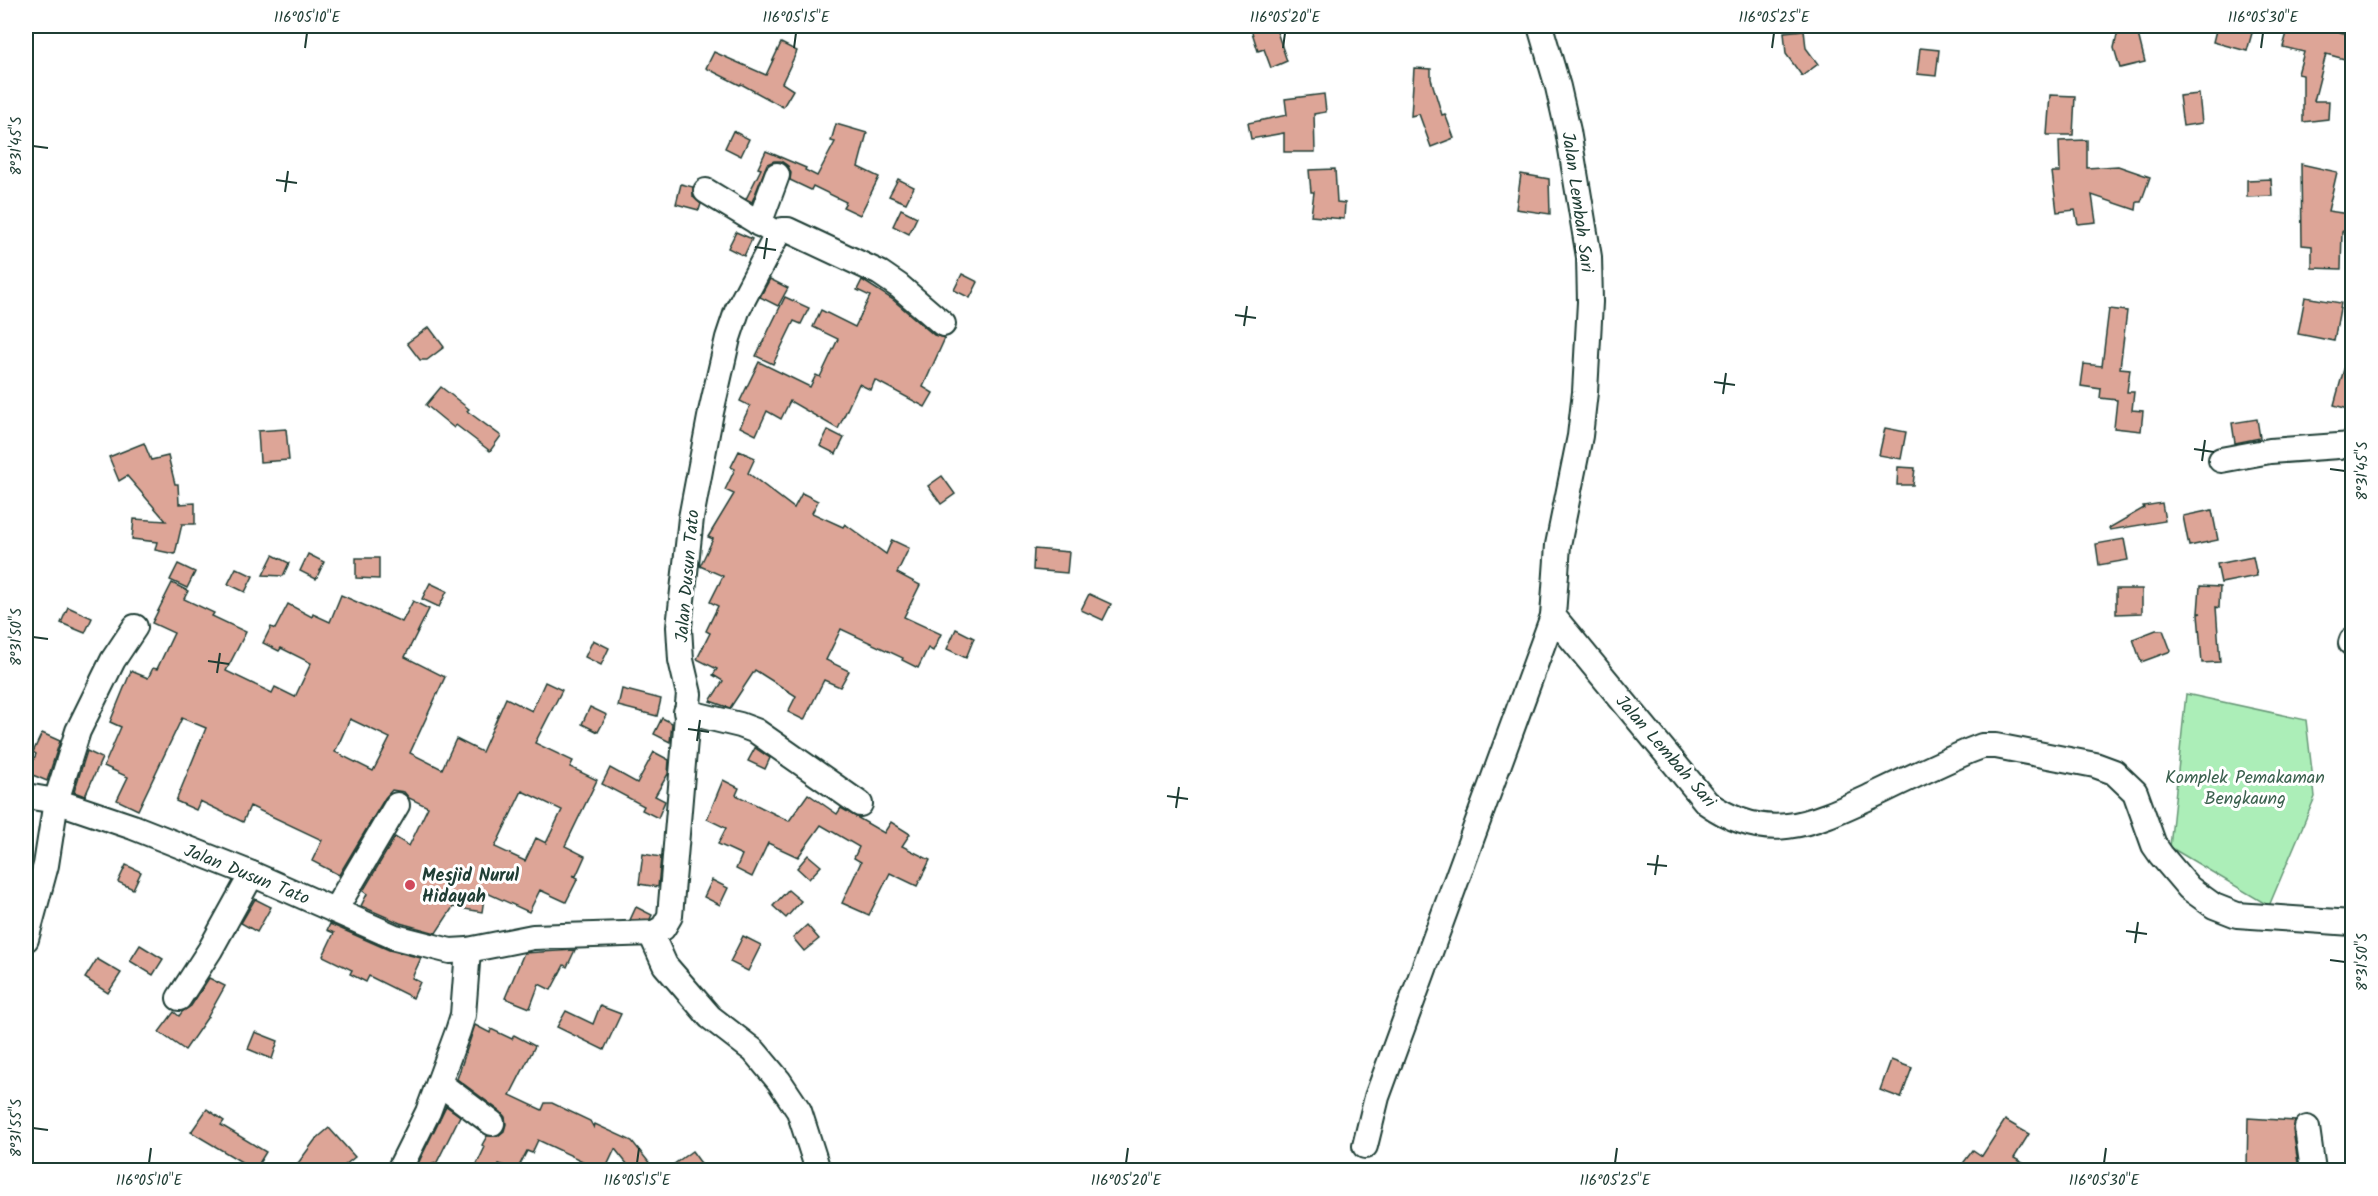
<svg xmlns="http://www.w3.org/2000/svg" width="2378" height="1196" font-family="Kalam,sans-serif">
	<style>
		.green { fill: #aceeb8; stroke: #669676; stroke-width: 1.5 }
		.building { fill: #dda597; stroke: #1f3d34; stroke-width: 1.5; fill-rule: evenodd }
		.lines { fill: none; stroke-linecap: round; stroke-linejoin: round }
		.street-casing { stroke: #1f3d34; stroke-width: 28 }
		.street { stroke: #fff; stroke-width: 24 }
		.ticks { fill: none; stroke: #1f3d34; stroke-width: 2 }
		.poi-dot { fill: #d1495b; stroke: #fff; stroke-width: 2 }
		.labels { text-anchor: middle; stroke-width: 6; stroke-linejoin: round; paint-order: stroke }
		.street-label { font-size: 18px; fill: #1f3d34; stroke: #fff }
		.park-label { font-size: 18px; fill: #3b604e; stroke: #fff }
		.poi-label { font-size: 18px; font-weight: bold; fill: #1f3d34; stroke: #fff; text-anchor: start }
		.neatline { fill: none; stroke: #1f3d34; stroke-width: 2 }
		.ticks-label { font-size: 15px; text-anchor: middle; fill: #1f3d34 }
	</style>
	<rect width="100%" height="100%" fill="#fff"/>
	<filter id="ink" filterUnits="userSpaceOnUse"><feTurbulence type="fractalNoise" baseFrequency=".0167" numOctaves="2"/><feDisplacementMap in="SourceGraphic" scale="12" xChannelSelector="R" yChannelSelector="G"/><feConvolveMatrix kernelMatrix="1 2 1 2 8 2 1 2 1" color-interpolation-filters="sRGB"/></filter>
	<g filter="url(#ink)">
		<!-- green -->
		<polygon class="green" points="2186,694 2306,720 2315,797 2269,906 2170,847"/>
		<!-- building -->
		<g class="building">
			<polygon points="1250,26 1275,26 1287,61 1271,68 1264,49 1258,51"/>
			<polygon points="2119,26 2136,26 2145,62 2120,68 2114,48"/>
			<polygon points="2217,26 2254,26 2247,51 2213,42"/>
			<polygon points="2289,26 2314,26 2352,35 2352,61 2326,54 2314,101 2329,101 2328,119 2303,122 2303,75 2298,74 2304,52 2283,47"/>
			<polygon points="1804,30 1806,48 1818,64 1802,76 1786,54 1784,32"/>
			<polygon points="781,43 797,51 782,83 793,90 783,107 741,84 740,85 706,68 714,52 766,75"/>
			<polygon points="1920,48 1939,50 1936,76 1917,74"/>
			<polygon points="1414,68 1431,69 1431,79 1442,115 1445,114 1454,138 1431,147 1419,114 1411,116"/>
			<polygon points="1324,94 1326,112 1314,114 1315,152 1284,152 1284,133 1251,139 1248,123 1287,115 1285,99"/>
			<polygon points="2199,94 2202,123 2183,126 2179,96"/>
			<polygon points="2050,95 2075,96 2073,135 2047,135"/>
			<polygon points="836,124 867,133 858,167 879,177 860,215 843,207 846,202 813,186 811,190 790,180 791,173 788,166 781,161 774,161 767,164 752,202 746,199 761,169 758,168 766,151 806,168 805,170 817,176 835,142 831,141"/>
			<polygon points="733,131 749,139 741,156 725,148"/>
			<polygon points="2087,140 2087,168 2118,166 2150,177 2141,202 2137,202 2136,210 2092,195 2096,222 2078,224 2075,210 2057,212 2052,172 2060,172 2059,141"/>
			<polygon points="2301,164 2337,172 2328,211 2348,214 2345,231 2342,231 2341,269 2312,268 2312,246 2302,245"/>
			<polygon points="1335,169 1337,202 1345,203 1344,219 1311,216 1314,192 1311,192 1309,170"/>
			<polygon points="1521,174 1549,179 1550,214 1516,209"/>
			<polygon points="898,179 914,187 906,203 889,196"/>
			<polygon points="2271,179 2272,196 2247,197 2247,180"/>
			<polygon points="681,184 693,187 693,197 701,204 699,210 676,204"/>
			<polygon points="901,209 917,217 909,234 893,226"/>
			<polygon points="736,232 752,239 744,256 728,248"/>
			<polygon points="962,274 978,282 970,298 954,290"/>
			<polygon points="770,279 788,288 778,306 760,297"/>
			<polygon points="862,280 892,299 934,335 945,338 923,387 933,393 925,407 875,380 871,390 859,384 838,429 790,401 781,419 767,411 756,435 740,427 750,406 740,401 759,362 810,387 816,375 820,377 838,339 813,327 821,310 855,327 870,296 857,290"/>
			<polygon points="785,297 809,308 801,324 794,321 773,364 756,356"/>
			<polygon points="2305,297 2341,303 2334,341 2298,334"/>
			<polygon points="2109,309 2127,311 2120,368 2130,369 2127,392 2134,392 2132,410 2143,411 2141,431 2114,428 2117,400 2100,398 2101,389 2081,386 2084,364 2102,366"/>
			<polygon points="429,327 444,347 427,360 420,360 407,343"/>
			<polygon points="2347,358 2352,359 2352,410 2334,405"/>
			<polygon points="441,387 469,409 467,411 501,436 490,451 456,425 454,428 426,405"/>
			<polygon points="2257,419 2260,438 2235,443 2232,423"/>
			<polygon points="1885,428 1906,432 1901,459 1879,455"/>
			<polygon points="286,429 289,460 260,462 258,431"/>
			<polygon points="828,430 844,438 836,454 820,446"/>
			<polygon points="144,443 151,460 168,456 175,484 178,484 179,504 195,503 195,524 182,524 175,554 155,550 157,542 132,539 134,519 166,521 127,476 119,481 109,457"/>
			<polygon points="739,451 755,458 748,473 794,508 802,493 818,501 812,513 843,527 845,524 886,554 892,540 909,548 897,573 920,585 904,617 941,634 933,651 928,648 918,668 902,660 903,658 841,629 826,660 849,671 840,687 824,680 804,720 788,712 796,696 755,670 730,708 710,701 723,681 713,675 717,669 697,659 710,633 706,631 718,606 710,602 723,576 700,566 713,539 708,537 734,494 725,490 735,469 731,467"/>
			<polygon points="1898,467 1915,468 1913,485 1897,485"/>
			<polygon points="942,476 955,494 941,504 928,486"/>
			<polygon points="2162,503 2165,521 2110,530 2109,528 2144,508 2143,506"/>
			<polygon points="2212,510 2218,540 2189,546 2183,516"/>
			<polygon points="2124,539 2128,560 2099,565 2096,544"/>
			<polygon points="1034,549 1069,552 1067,573 1033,570"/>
			<polygon points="308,554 324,562 316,579 300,571"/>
			<polygon points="273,555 289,563 283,576 263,575"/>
			<polygon points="2253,557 2257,576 2221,583 2217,564"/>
			<polygon points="356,558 379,558 379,579 356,578"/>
			<polygon points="178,564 195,572 187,588 170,580"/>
			<polygon points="236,568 253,576 245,592 228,584"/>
			<path d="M172,583L188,591L184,599L214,613L212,616L246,632L226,671L272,693L275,687L295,697L311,663L281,648L279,651L263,643L271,627L275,629L288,604L312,617L313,614L330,622L341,595L402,622L413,601L429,609L405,657L445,677L410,753L442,769L456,739L482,752L506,698L532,711L545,682L562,690L535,743L573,761L570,767L597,780L565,846L585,856L576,876L572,875L578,878L566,902L540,890L529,912L485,892L482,912L453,907L436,933L400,923L361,906L367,894L363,891L395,837L409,846L428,807L409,798L404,792L392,790L385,798L339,875L312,861L322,840L250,806L243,822L200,801L196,810L176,801L206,728L182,718L138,810L117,800L128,777L104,766L121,727L110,722L131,671L148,678L153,668L157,669L174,633L152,623ZM350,719L390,738L373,771L335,752ZM522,791L562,810L546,843L536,838L525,861L495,847Z"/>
			<polygon points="430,583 447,591 439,607 422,599"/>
			<polygon points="2200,586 2220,587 2219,608 2216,607 2220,662 2202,663 2198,614 2201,613 2198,613"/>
			<polygon points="2116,589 2142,589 2142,613 2116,614"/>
			<polygon points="1089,594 1111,604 1103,620 1081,610"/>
			<polygon points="68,607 92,618 85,633 61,623"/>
			<polygon points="956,629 974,638 966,658 947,649"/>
			<polygon points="2156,630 2163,630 2171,651 2141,662 2133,639"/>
			<polygon points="593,640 609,648 601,665 585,657"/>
			<polygon points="622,689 661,699 657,716 618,706"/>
			<polygon points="590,707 607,715 598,732 582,724"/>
			<polygon points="662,718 672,723 670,742 654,734"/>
			<polygon points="42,733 60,741 47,781 28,773 36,754 33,752"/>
			<polygon points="755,748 770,758 765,769 748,761"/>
			<polygon points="87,751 102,758 85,796 74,792"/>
			<polygon points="654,752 669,760 668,774 655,796 665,801 658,818 642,810 644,806 602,784 610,768 637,783"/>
			<polygon points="723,780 739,788 736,795 789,821 808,794 837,814 841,808 884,833 891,822 910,834 902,846 930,860 917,886 890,873 869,915 842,903 861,862 854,858 859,847 821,825 798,857 768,843 752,877 736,869 742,855 718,844 726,828 707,819"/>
			<polygon points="643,854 661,857 658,887 639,884"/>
			<polygon points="808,855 821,866 809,879 797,868"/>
			<polygon points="126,865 141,872 133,889 118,882"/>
			<polygon points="712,880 728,888 720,905 704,897"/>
			<polygon points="788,890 801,901 786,918 773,906"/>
			<polygon points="255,899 271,907 257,932 241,923"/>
			<polygon points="636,907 652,915 650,919 630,920"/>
			<polygon points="330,924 389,950 421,958 412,978 420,982 413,998 369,976 366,982 350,974 352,970 323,956 334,933 327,930"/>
			<polygon points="807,925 819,939 804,951 793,938"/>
			<polygon points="743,936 761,945 748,971 730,962"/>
			<polygon points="140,945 163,959 153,975 130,961"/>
			<polygon points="575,950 567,967 564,965 551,990 539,984 530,1008 505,998 524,953"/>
			<polygon points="97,959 121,973 108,993 85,978"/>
			<polygon points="209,978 225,986 207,1018 185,1050 159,1032 174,1012 179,1016 182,1012 191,1006"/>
			<polygon points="600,1006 621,1014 604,1050 557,1027 566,1011 593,1024"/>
			<polygon points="475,1025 490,1033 491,1029 512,1039 514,1035 535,1046 510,1095 542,1110 545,1103 552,1103 590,1121 594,1128 595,1124 632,1141 655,1170 632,1170 615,1149 605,1170 583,1170 587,1163 538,1140 532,1153 527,1151 517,1170 499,1164 496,1170 474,1170 485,1147 482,1145 487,1136 498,1136 504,1131 506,1124 505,1117 501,1112 457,1079"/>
			<polygon points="255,1032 278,1041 272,1059 248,1049"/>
			<polygon points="1891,1060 1912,1068 1901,1098 1880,1090"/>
			<polygon points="446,1106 460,1116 436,1164 433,1163 430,1170 415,1170"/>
			<polygon points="207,1109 224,1121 221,1125 266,1152 255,1170 191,1132"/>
			<polygon points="2248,1118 2295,1121 2293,1130 2299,1170 2286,1170 2286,1167 2247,1168"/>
			<polygon points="2005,1120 2029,1134 2014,1158 2035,1170 1958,1170 1973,1150 1982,1156"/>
			<polygon points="329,1128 355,1157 339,1170 293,1170 315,1140"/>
			<polygon points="692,1151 706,1170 666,1170"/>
		</g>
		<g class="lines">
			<defs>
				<g id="street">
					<path d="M1540,26L1558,87L1568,131L1589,257L1590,302L1585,392L1580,436L1558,545L1553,616L1707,803C1768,846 1813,823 1874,795C1905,780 1937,765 1969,751L1982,746H1996L2095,765L2114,772L2135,792L2154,845L2161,855L2189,888L2214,906L2237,915L2352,923"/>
					<polyline points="706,191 777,234"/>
					<polyline points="759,224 777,175"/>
					<polyline points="2221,460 2270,451 2352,445"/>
					<polyline points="2351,643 2352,640"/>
					<polyline points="686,712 740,725 756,731 860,804"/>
					<polyline points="26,796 56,801 133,827 252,874 395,937 450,951 468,950 533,937 654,933 663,928 670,916 688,704 689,694 681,660 679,627 691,518 711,412 728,338 737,311 778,233 782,230 788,230 880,273 899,286 943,324"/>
					<polyline points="335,910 397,805"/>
					<polyline points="651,934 665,965 710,1017 754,1051 779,1081 799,1111 818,1170"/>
					<polyline points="26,939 46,865 56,801 78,731 113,660 135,627"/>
					<polyline points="179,998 210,950 252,874"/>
					<polyline points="439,1083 492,1123"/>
					<polyline points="2307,1128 2313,1170"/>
					<polyline points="1365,1146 1377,1097 1553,616"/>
					<polyline points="399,1170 428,1112 458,1031 463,1015 468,950"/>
				</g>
			</defs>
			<!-- street casing -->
			<use href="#street" class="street-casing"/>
			<!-- street -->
			<use href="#street" class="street"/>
		</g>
	</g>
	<!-- ticks -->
	<path class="ticks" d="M305,48L307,33M794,48L796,33M1283,48L1285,33M1772,48L1774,33M2261,48L2263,33M33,146L48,148M276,180L297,183M285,192L288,171M755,247L776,250M764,259L767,238M1235,315L1256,318M1244,326L1247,306M1714,382L1735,385M1723,394L1726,373M2194,449L2214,452M2202,461L2205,440M2330,469L2345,471M33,637L48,639M208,661L229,664M217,673L220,653M688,729L709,732M697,741L700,720M1167,796L1188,799M1176,808L1179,787M1647,864L1667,866M1655,875L1658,855M2126,931L2147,934M2135,943L2138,922M2330,960L2345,962M33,1128L48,1130M149,1163L151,1148M637,1163L639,1148M1126,1163L1128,1148M1615,1163L1617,1148M2104,1163L2106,1148"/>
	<!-- markers -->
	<circle class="poi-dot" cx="410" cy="885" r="6"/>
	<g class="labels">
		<!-- street labels -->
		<g class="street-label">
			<text transform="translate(1578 202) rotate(82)" y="6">Jalan Lembah Sari</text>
			<text transform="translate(687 576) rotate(-85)" y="6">Jalan Dusun Tato</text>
			<text transform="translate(1666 751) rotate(49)" y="6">Jalan Lembah Sari</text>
			<text transform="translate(247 874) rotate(22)" y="6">Jalan Dusun Tato</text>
		</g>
		<!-- park labels -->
		<g class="park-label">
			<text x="2245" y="783">Komplek Pemakaman<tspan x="2245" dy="21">Bengkaung</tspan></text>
		</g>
		<!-- poi labels -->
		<g class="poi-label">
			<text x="422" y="881">Mesjid Nurul<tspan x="422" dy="21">Hidayah</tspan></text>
		</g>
	</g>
	<!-- margin -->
	<rect width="2378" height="1196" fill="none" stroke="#fff" stroke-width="66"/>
	<rect x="33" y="33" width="2312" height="1130" class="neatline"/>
	<g class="ticks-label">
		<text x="307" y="22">116°05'10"E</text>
		<text x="796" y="22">116°05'15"E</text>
		<text x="1285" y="22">116°05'20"E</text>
		<text x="1774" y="22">116°05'25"E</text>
		<text x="2263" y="22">116°05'30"E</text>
		<text transform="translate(16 146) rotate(-90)" y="5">8°31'45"S</text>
		<text transform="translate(2362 471) rotate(-90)" y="5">8°31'45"S</text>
		<text transform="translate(16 637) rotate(-90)" y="5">8°31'50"S</text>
		<text transform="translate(2362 962) rotate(-90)" y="5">8°31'50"S</text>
		<text transform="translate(16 1128) rotate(-90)" y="5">8°31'55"S</text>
		<text x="149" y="1185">116°05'10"E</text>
		<text x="637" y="1185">116°05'15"E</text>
		<text x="1126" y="1185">116°05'20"E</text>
		<text x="1615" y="1185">116°05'25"E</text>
		<text x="2104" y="1185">116°05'30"E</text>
	</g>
</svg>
